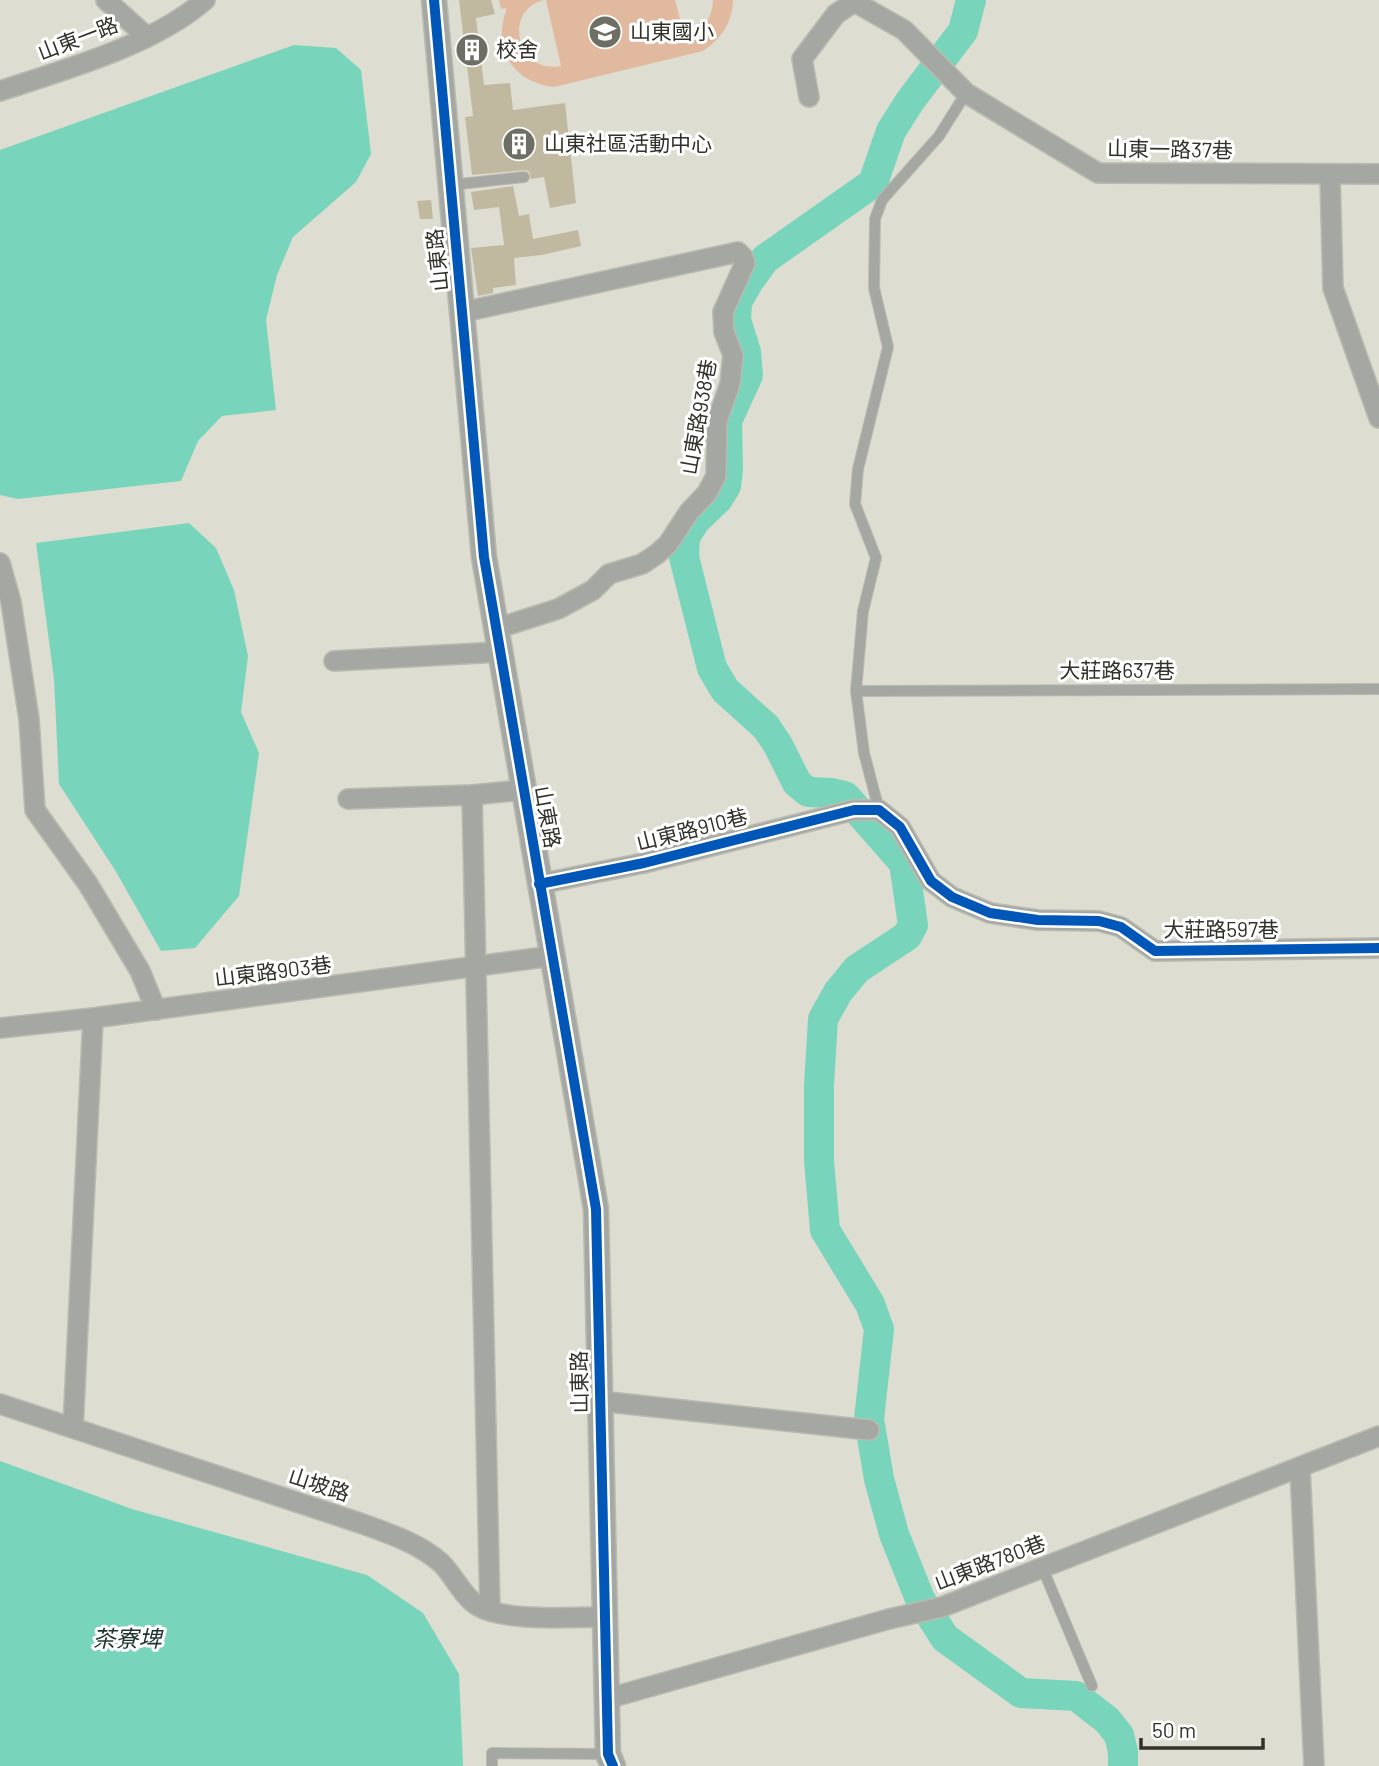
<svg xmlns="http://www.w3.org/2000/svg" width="1379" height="1766" font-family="Barlow,'Noto Sans TC',sans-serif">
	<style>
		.green { fill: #e0b99f }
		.water { fill: #78d5bb }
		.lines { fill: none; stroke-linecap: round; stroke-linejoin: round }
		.river { stroke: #78d5bb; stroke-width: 30 }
		.building { fill: #c1b8a0 }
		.service-casing { stroke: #babbb0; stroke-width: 12 }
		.minor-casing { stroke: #babbb0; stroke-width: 22 }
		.tertiary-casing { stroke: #babbb0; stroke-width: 27 }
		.service { stroke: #a5a7a3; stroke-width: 10 }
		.minor { stroke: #a5a7a3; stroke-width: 19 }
		.tertiary { stroke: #a5a7a3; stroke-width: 24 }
		.cycleway-casing { stroke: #fff; stroke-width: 15 }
		.cycleway { stroke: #0057b8; stroke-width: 10 }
		.labels { text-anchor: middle; stroke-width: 6; stroke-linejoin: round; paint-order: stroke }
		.poi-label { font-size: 21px; fill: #313229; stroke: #fff; text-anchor: start }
		.street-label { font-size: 21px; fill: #313229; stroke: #fff }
		.water-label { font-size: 23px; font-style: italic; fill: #1e342e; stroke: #fff }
	</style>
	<rect width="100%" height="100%" fill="#ddded1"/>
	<!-- green -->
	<path class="green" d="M499,0H544C502,10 517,75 561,66L546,0H675L685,38C703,32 712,19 713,0H733C732,23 722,38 703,51L554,87C511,82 492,47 507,8L501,9Z"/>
	<!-- water -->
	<g class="water">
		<polygon points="294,45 336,48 361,70 371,154 356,182 293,237 277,275 266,320 276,410 222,416 198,441 181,481 18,499 0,495 0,150"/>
		<polygon points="189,523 216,548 234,590 248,656 241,712 259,753 239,896 195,948 161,951 115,870 59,784 54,679 36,543"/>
		<polygon points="0,1461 132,1509 367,1575 423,1613 459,1674 463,1766 0,1766"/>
	</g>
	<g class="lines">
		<!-- river -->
		<polyline class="river" points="971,0 963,31 910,101 891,131 873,183 765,259 749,281 737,302 736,320 746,352 748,375 727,421 728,469 726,486 718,499 695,521 685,537 684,557 712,668 725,690 766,727 778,745 797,783 808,792 832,793 845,796 904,863 913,925 907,936 857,969 838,992 823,1019 819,1085 819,1161 825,1230 870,1304 879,1329 869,1419 879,1479 894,1534 920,1599 945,1638 1021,1693 1076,1696 1107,1720 1119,1735 1123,1752 1123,1766"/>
	</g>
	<!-- building -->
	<g class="building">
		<polygon points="459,0 491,0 495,14 476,18 484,85 510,83 513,110 565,103 576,203 550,208 544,177 531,179 530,173 526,170 472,175 465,117 473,116"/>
		<polygon points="513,186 519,216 529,214 533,239 578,230 581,246 542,255 514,258 516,285 493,288 493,293 478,296 471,248 504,245 499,207 474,210 471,192"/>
		<polygon points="431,200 433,219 420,219 417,201"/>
	</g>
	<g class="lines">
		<defs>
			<g id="service">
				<polyline points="451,185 524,177"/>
				<polyline points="856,691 1379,689"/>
				<polyline points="879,810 864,753 856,691 863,611 876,558 855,504 858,469 888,347 874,288 875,219 882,200 939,136 966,93"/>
				<polyline points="1042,1567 1092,1686"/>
				<polyline points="492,1766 492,1753 608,1754"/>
			</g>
			<g id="minor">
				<polyline points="106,0 147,37"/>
				<polyline points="851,0 904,30 966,93 1098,173 1379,174"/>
				<path d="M0,91C66,69 152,46 205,0"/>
				<polyline points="809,97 802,59 836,14 854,2"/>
				<polyline points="1330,175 1333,288 1379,418"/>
				<polyline points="463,312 738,252 743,257 745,263 723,312 724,332 733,355 730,384 717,421 716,476 707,493 689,512 668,544 657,554 642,564 609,574 593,590 558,609 495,629"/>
				<polyline points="0,563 11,602 29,719 35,810 88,884 140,971 156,1010"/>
				<polyline points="334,661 499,652"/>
				<polyline points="472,795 490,1611"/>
				<polyline points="348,799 472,795 523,790"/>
				<polyline points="539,884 644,863 854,810 879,810 900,827 931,881 952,897 990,913 1038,920 1099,921 1121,927 1155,951 1379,948"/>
				<polyline points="0,1028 93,1018 552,956"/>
				<polyline points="599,1401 869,1430"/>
				<path d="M0,1404L363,1524C390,1534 418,1543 440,1562C454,1575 462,1596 478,1606C504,1622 574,1617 606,1617"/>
				<polyline points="73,1428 93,1018"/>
				<polyline points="1300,1468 1314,1766"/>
				<polyline points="606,1699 889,1619 942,1607 1379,1436"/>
			</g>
			<polyline id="tertiary" points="434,0 484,557 596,1209 608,1754 613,1766"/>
		</defs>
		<!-- service casing -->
		<use href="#service" class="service-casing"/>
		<!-- minor casing -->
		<use href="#minor" class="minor-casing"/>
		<!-- tertiary casing -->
		<use href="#tertiary" class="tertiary-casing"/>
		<!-- service -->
		<use href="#service" class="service"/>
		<!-- minor -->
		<use href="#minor" class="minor"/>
		<!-- tertiary -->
		<use href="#tertiary" class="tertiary"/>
		<defs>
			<g id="cycleway">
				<polyline points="434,0 484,557 596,1209 608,1754 613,1766"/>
				<polyline points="539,884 644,863 854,810 879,810 900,827 931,881 952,897 990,913 1038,920 1099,921 1121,927 1155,951 1379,948"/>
			</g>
		</defs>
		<!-- cycleway casing -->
		<use href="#cycleway" class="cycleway-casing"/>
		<!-- cycleway -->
		<use href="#cycleway" class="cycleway"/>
	</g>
	<!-- icons -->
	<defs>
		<symbol id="school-disc" viewBox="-11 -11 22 22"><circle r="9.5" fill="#6d6e64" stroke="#fff"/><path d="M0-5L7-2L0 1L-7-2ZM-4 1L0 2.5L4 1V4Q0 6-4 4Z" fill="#fff"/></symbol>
		<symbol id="building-disc" viewBox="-11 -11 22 22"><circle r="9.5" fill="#6d6e64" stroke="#fff"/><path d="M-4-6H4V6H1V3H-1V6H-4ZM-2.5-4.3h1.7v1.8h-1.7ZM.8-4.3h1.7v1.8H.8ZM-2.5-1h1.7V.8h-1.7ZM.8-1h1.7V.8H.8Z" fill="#fff"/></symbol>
	</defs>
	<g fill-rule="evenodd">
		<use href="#school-disc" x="586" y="13" width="38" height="38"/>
		<use href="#building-disc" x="453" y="31" width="38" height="38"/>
		<use href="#building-disc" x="500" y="125" width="38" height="38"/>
	</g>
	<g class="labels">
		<!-- poi labels -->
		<g class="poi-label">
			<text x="630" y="39">山東國小</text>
			<text x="496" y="57">校舍</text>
			<text x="544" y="151">山東社區活動中心</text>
		</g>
		<!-- street labels -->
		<g class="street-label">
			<text transform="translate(78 39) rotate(-21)" y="7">山東一路</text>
			<text transform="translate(1170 150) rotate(1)" y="7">山東一路37巷</text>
			<text transform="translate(438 260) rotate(-96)" y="7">山東路</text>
			<text transform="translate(699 417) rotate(-80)" y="7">山東路938巷</text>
			<text x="1117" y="678">大莊路637巷</text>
			<text transform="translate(547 817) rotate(80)" y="7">山東路</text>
			<text transform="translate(692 830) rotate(-14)" y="7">山東路910巷</text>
			<text x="1221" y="937">大莊路597巷</text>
			<text transform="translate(273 972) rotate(-7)" y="7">山東路903巷</text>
			<text transform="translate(580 1382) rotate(-91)" y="7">山東路</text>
			<text transform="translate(319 1485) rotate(18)" y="7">山坡路</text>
			<text transform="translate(990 1563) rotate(-21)" y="7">山東路780巷</text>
		</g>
		<!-- water labels -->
		<g class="water-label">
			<text x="127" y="1647">茶寮埤</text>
		</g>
	</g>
	<!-- scale -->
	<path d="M1141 1738v10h122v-10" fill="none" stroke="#313229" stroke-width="3.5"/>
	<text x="1152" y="1738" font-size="21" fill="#313229" stroke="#ffffff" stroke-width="5" paint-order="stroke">50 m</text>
</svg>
